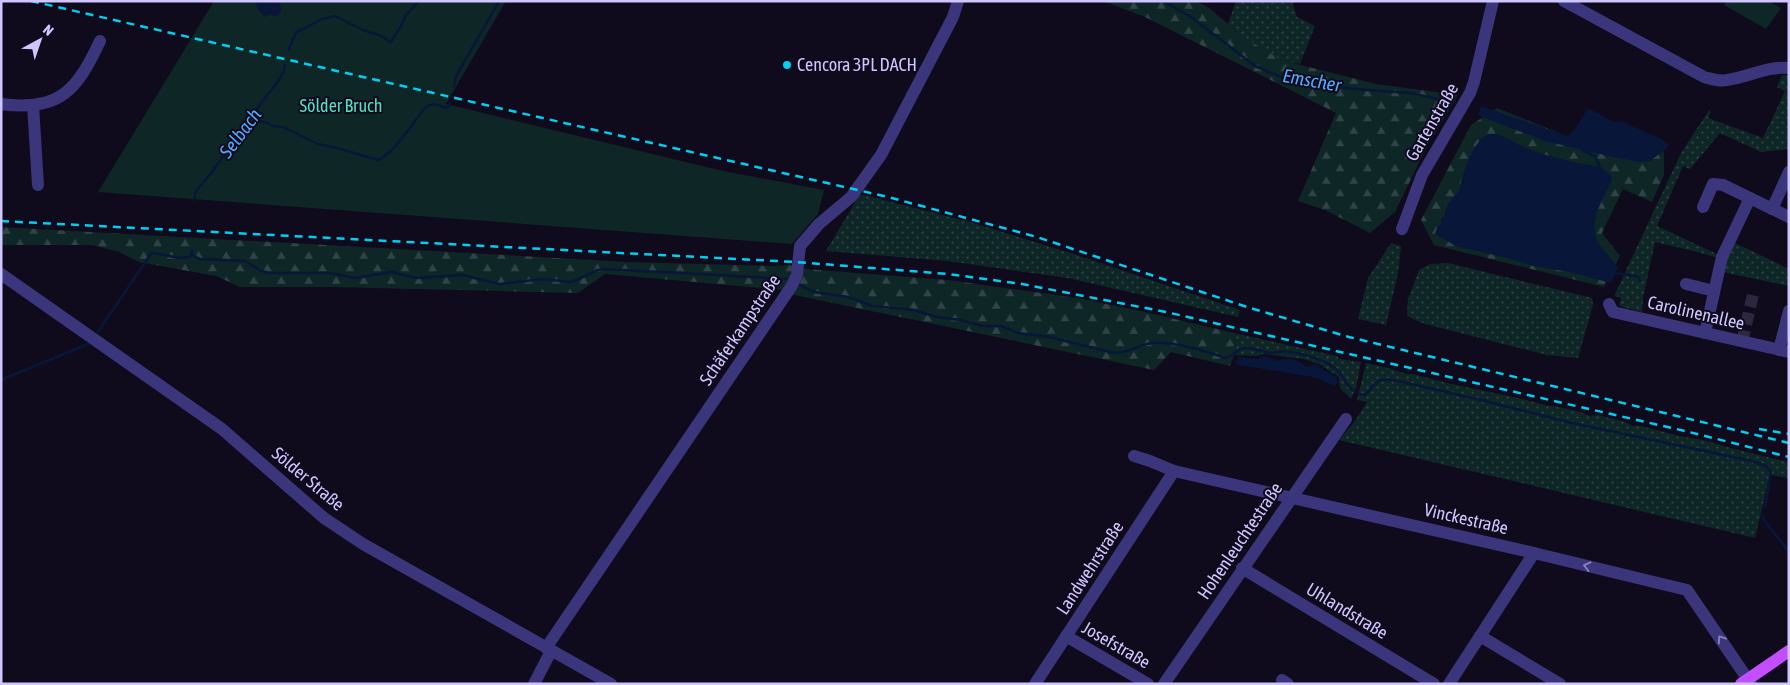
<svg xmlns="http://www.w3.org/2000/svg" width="1790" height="685" font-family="'Asap Condensed',sans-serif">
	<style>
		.grass { fill: url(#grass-dots) }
		.forest { fill: url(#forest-firs) }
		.park { fill: #0e2626 }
		.water { fill: #081739 }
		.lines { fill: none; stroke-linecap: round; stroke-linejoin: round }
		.stream { stroke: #081739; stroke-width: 2.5 }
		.minor-tunnel { stroke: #2c273e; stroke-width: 12; stroke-dasharray: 12 6; stroke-linecap: butt }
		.minor { stroke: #3b357c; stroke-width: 12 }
		.major { stroke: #c44dff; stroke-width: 12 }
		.rail { stroke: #00cff1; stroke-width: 2.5; stroke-dasharray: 8 6; stroke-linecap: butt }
		.oneway { stroke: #857ebe }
		.poi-dot { fill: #00cff1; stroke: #0f0b1c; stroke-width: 2 }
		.labels { text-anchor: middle; stroke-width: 4; stroke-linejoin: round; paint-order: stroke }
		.poi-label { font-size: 18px; fill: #cfc6ff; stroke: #0f0b1c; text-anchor: start }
		.park-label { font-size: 18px; fill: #52e0c2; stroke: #0f0b1c }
		.street-label { font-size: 18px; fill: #cfc6ff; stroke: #0f0b1c }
		.water-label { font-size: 19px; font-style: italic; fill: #54a9ff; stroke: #0f0b1c }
	</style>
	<defs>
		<pattern id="grass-dots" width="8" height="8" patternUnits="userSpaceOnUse" patternTransform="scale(1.25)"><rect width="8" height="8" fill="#0e2626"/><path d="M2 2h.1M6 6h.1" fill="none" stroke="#304447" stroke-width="1.8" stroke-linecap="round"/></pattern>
		<pattern id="forest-firs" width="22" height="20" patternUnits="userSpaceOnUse" patternTransform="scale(1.25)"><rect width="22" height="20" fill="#0e2626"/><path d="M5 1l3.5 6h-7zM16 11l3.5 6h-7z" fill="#304447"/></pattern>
	</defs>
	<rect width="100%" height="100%" fill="#0f0b1c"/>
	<!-- grass -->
	<g class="grass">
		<polygon points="1236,1 1292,1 1297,17 1315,26 1300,64 1281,60 1242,36 1228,24"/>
		<polygon points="1782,75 1788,75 1789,149 1761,152 1720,133 1690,169 1683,166 1657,226 1719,255 1718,258 1694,251 1655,242 1643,298 1642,312 1619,306 1621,298 1615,296 1615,294 1681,153 1709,110 1711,112 1708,118 1763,138 1785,91 1777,87"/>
		<polygon points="860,194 970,222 1074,254 1240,310 1238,317 1068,278 948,261 826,251"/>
		<polygon points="1733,242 1789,269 1789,286 1722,272"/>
		<polygon points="1391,243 1401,246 1398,273 1386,325 1358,319 1368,278"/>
		<polygon points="1448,263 1592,298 1593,305 1578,358 1547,355 1425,324 1407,316 1408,299 1419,270 1430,264"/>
		<polygon points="1234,333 1337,356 1339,359 1361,362 1356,388 1351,399 1340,388 1339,377 1319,364 1304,359 1265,354 1256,356 1234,355"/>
		<path d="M1366,363L1392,369L1406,374H1413L1447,383L1518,398L1549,406H1555L1580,412L1590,416L1598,415L1625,422L1633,426H1641C1654,429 1667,433 1679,436C1689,438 1700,439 1710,442C1736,450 1763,456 1789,462V478L1770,475L1755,538L1339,440L1355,421L1367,402L1357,400Z"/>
	</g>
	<!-- forest -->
	<g class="forest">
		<polygon points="1103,1 1196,1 1208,7 1242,36 1281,60 1376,84 1458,95 1428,144 1395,212 1370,233 1325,210 1298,201 1336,113 1145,17"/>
		<polygon points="1497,108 1614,155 1664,141 1664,175 1652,202 1623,189 1602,233 1620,256 1604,287 1434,245 1421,220 1471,125"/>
		<polygon points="1,227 629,262 772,266 795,265 783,290 605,274 578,293 332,287 240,287 216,276 139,262 119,252 92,245 1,245"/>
		<polygon points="800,265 806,269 948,280 1078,298 1150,313 1234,333 1234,355 1230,366 1171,352 1154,370 790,294"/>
	</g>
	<!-- park -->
	<g class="park">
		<polygon points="214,1 506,1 446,104 723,171 824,190 818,214 792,244 98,192"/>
		<polygon points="1726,1 1769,1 1781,8 1766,29 1724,5"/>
	</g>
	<!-- water -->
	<g class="water">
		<polygon points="255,1 280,1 281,11 278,16 268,15 265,17 259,11"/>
		<polygon points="1481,106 1568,136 1575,129 1588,108 1614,122 1623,122 1661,139 1668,144 1667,148 1650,161 1641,162 1613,157 1545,141 1478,115"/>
		<path d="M1488,134C1504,133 1510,141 1524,147C1541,154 1559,159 1577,163C1589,165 1600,165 1610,174L1612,179C1604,199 1587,221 1598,242C1603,251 1612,259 1618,268L1611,283L1570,272L1533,266L1515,260L1456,246L1435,234L1437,228L1441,224V218L1445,216C1447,200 1451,202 1459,191C1464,172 1470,145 1488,134Z"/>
		<path d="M1264,356L1277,361C1289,356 1297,360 1307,367L1315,364L1336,377L1338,383L1334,386L1314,377L1239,365L1235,363L1238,357L1257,359Z"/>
	</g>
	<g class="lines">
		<!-- stream -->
		<g class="stream">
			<polyline points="1163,1 1191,17 1255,66 1291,81 1355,89 1410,93 1452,102"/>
			<polyline points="289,49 296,32 303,29 322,19 335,16 363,30 382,36 388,41 391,42 401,26 406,15 419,1"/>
			<polyline points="454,86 456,76 459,71 499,1"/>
			<path d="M251,119L268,123L272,126L283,127L318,144L337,148L378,160C398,150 411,124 426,107C433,102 439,105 447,108L450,104"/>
			<polyline points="1582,150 1595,156 1601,170"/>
			<path d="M194,200L196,191L212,172L264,99C271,90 284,77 285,65"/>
			<polyline points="192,253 195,257 200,259 245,261 259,270 268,273 329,273 355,278 392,272 416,278 462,275 499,284 543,279 570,282 579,279 597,270 604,269 790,279"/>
			<polyline points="1615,273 1635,276 1638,277 1640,281"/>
			<path d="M798,284L814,292L848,297L872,306L914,310L937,317L960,320L983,326H1001L1018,333L1049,337L1114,353C1128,353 1135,347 1147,344C1165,339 1207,351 1225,358C1232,357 1237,349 1245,348C1255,347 1262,353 1271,353C1278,352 1284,351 1291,352C1306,354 1329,361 1340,373C1345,380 1346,385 1354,391"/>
			<polyline points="98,332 150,255 153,253 180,258 189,257 191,256 192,251"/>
			<polyline points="1,380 88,344"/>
			<path d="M1359,394L1365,395C1377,385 1373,378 1393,380L1477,399L1572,423L1752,461L1766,466L1771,472L1765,507"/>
			<polyline points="1763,516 1763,519 1789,552"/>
		</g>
		<!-- minor-tunnel -->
		<polyline class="minor-tunnel" points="1742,342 1754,290"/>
		<!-- minor -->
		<g class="minor">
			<path d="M1564,1L1704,77C1712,79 1720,82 1727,80C1749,77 1767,66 1789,68"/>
			<path d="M1,104C60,112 77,90 100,41"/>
			<polyline points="33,105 38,185"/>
			<polyline points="1703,207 1713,184 1723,185 1789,217"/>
			<polyline points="1772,209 1789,172"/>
			<polyline points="1402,229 1422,175 1470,93 1474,82 1493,1"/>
			<polyline points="1,274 222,429 324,518 363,544 611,684"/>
			<polyline points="1686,284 1714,291"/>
			<polyline points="1609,304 1613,312 1789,352"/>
			<polyline points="1705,333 1722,257 1750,198"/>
			<polyline points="1779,350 1789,311"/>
			<polyline points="1134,456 1150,461 1174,471 1534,553 1687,590 1751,684"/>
			<polyline points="1242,568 1434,684"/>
			<polyline points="1066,636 1148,684"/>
			<polyline points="1480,636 1560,684"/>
			<polyline points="546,648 791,287 797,275 800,246 819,224 851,197 881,155 953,17 958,1"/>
			<polyline points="1282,680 1288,684"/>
			<polyline points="534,684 551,651"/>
			<polyline points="1035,684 1174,471"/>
			<polyline points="1164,684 1346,419"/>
			<polyline points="1449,684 1534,553"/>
		</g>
		<!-- major -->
		<polyline class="major" points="1741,684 1789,651"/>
		<!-- rail -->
		<g class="rail">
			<polyline points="31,1 888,197 1037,237 1247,307 1349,337 1789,443"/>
			<polyline points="1,221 796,262 948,274 1022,284 1166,312 1685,431 1789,457"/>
			<polyline points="1759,429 1789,434"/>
		</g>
	</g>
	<!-- one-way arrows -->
	<defs><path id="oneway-chevron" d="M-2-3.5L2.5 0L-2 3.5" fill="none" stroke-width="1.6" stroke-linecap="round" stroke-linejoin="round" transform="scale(1.25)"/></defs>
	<g class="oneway">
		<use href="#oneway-chevron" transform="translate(1587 566) rotate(-166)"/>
		<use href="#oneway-chevron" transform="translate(1721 639) rotate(-124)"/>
	</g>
	<!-- markers -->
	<circle class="poi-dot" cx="787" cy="65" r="5"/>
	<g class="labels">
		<!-- poi labels -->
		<g class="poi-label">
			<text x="797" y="71">Cencora 3PL DACH</text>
		</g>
		<!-- park labels -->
		<g class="park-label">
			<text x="341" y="112">Sölder Bruch</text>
		</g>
		<!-- street labels -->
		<g class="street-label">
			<text transform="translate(1432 122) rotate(-60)" y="6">Gartenstraße</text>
			<text transform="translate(1696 313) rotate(13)" y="6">Carolinenallee</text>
			<text transform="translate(740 330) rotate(-56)" y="6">Schäferkampstraße</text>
			<text transform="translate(308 479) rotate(40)" y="6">Sölder Straße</text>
			<text transform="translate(1466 519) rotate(13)" y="6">Vinckestraße</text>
			<text transform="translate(1240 541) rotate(-56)" y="6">Hohenleuchtestraße</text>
			<text transform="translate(1090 568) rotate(-57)" y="6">Landwehrstraße</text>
			<text transform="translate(1347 611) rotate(31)" y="6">Uhlandstraße</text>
			<text transform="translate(1116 645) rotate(30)" y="6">Josefstraße</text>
		</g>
		<!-- water labels -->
		<g class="water-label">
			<text transform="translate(1312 80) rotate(10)" y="7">Emscher</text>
			<text transform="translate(240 133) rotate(-53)" y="7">Selbach</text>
		</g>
	</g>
	<!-- border -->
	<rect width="1790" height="685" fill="none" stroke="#cfc6ff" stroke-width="5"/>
	<!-- north arrow -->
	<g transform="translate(40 40) rotate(40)" stroke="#0f0b1c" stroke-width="4" paint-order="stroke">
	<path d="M0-4L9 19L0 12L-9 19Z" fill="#cfc6ff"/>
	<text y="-8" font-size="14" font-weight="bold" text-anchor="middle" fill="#cfc6ff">N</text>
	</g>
</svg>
